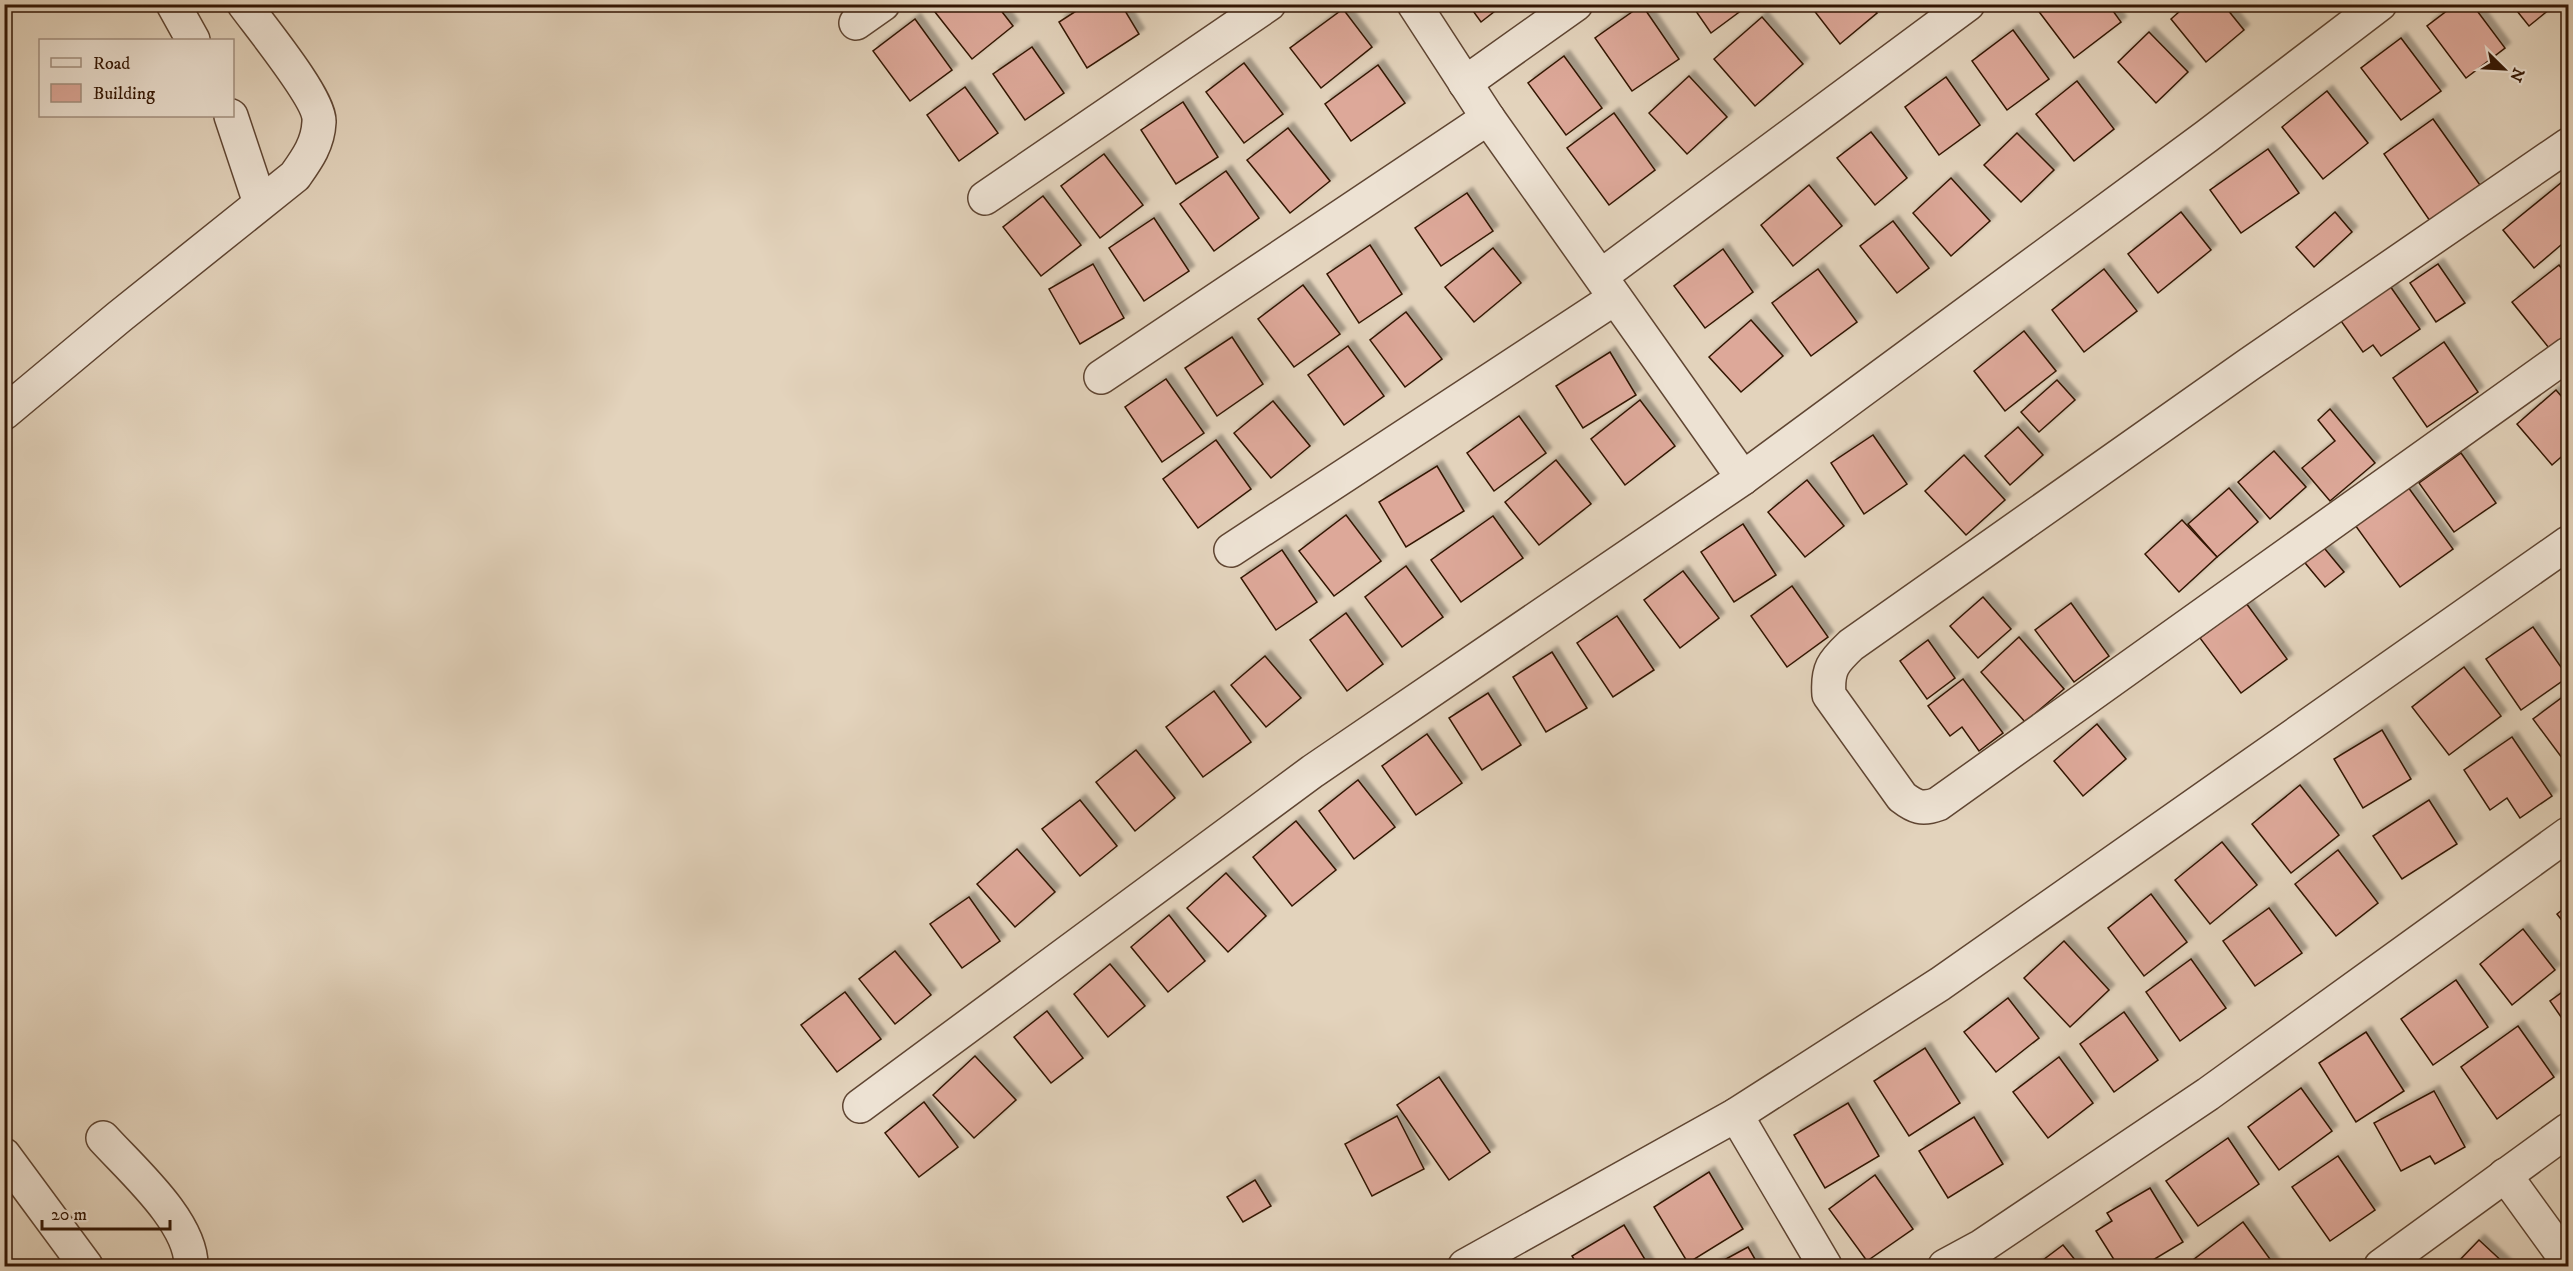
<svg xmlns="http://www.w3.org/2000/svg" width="2573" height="1271" font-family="'IM FELL DW Pica',serif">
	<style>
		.building { fill: #dda899; stroke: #331604; stroke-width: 1.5; filter: url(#shadow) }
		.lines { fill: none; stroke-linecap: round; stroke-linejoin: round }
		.minor-casing { stroke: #5f4532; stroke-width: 36 }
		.minor { stroke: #ede2d3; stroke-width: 33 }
	</style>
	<defs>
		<filter id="shadow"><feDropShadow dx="5.5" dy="-5.5" stdDeviation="1.5" flood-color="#0004"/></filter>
	</defs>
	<rect width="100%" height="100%" fill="#e3d3bc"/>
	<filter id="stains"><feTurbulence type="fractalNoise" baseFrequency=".00333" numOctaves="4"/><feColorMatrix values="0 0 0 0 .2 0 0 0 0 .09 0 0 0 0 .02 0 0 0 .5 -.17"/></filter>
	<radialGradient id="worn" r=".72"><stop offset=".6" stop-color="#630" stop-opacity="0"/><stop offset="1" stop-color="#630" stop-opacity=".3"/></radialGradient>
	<!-- building -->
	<g class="building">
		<polygon points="944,4 996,4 1013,26 972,59 935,12"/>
		<polygon points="1087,4 1121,4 1139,34 1087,68 1059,22"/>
		<polygon points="1468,4 1504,4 1481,22"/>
		<polygon points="1691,4 1750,4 1711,33"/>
		<polygon points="1809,4 1871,4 1877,13 1840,44"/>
		<polygon points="2042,4 2108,4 2121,22 2074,58 2037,9"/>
		<polygon points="2188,4 2223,4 2244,30 2206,62 2171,19"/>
		<polygon points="2456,4 2472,4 2505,48 2466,78 2427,26"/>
		<polygon points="2515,4 2556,4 2529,26 2513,6"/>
		<polygon points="1642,5 1679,59 1632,91 1595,38"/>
		<polygon points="1343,9 1372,47 1321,88 1290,48"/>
		<polygon points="1762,17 1803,64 1755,106 1714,59"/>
		<polygon points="915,19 952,70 910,101 873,51"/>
		<polygon points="2013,30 2049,79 2007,110 1972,61"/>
		<polygon points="2149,32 2188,72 2156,103 2118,62"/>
		<polygon points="2401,38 2441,91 2401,120 2361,68"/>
		<polygon points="1032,47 1064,93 1025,120 993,74"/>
		<polygon points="1564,56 1602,108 1566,135 1528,83"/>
		<polygon points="1244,63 1283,114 1244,143 1206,92"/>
		<polygon points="1378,65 1405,103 1351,141 1325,104"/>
		<polygon points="1689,76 1727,117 1687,154 1649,113"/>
		<polygon points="1946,77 1980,125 1939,155 1905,107"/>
		<polygon points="2077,81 2114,129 2074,161 2036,114"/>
		<polygon points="965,87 998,133 959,161 927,115"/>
		<polygon points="2327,91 2368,143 2323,179 2282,127"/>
		<polygon points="1183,102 1218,157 1176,184 1141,130"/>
		<polygon points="1614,113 1655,170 1609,205 1567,148"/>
		<polygon points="2433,119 2480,185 2430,221 2384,154"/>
		<polygon points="1288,128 1330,181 1290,213 1247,160"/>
		<polygon points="1871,132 1907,178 1875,205 1837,158"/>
		<polygon points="2017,133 2054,170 2021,202 1984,165"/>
		<polygon points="2268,149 2299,193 2241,233 2210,190"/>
		<polygon points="1104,154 1143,205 1100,238 1061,186"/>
		<polygon points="1226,171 1259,218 1214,251 1180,204"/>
		<polygon points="1951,178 1990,221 1951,256 1913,213"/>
		<polygon points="2562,182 2568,189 2568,239 2534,268 2503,230"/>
		<polygon points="1809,185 1842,226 1793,266 1761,225"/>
		<polygon points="1467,193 1493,231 1441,266 1415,228"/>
		<polygon points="1043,196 1081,245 1041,276 1003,227"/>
		<polygon points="2181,212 2211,250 2158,293 2128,254"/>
		<polygon points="2335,212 2352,232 2314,267 2296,247"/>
		<polygon points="1154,218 1189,271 1144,301 1109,248"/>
		<polygon points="1893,221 1929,268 1897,293 1860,246"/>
		<polygon points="1370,245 1402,294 1359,323 1327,274"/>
		<polygon points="1493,248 1521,283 1474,322 1445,287"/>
		<polygon points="1723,249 1753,292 1705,328 1674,286"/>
		<polygon points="1093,264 1124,318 1080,344 1049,289"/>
		<polygon points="2438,264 2465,303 2436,322 2410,283"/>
		<polygon points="2559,265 2568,277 2568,333 2549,348 2512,302"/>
		<polygon points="1818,269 1857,322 1811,356 1772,303"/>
		<polygon points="2104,269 2137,311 2084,352 2052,310"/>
		<polygon points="1303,285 1340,334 1294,367 1258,319"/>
		<polygon points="2390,286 2420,329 2381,356 2373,345 2363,352 2341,321"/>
		<polygon points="1406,312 1442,359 1405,387 1370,340"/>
		<polygon points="1751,320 1783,356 1741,392 1709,357"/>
		<polygon points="2024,331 2056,371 2005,411 1974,371"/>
		<polygon points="1232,337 1263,384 1217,416 1185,368"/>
		<polygon points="2444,342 2478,392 2427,427 2393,378"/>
		<polygon points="1348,346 1384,396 1344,425 1308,375"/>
		<polygon points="1610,352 1636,395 1583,428 1556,386"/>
		<polygon points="1166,379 1204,433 1162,462 1125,407"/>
		<polygon points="2057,380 2075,400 2039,432 2021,412"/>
		<polygon points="2556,390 2568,404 2568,451 2552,465 2517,424"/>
		<polygon points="1640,400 1675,446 1625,485 1591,439"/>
		<polygon points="1273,401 1310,446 1271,478 1234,433"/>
		<polygon points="2330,409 2375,463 2330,501 2302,468 2335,441 2318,420"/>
		<polygon points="1519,416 1546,453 1494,491 1467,453"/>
		<polygon points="2018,427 2043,455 2010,485 1985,456"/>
		<polygon points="1873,435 1907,484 1864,514 1831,463"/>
		<polygon points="1216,440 1251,489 1198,528 1163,479"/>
		<polygon points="2274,451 2306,487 2270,519 2238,482"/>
		<polygon points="2461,453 2496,503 2454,532 2419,483"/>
		<polygon points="1964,455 2005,500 1966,535 1925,491"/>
		<polygon points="1556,460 1591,504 1539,545 1505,502"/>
		<polygon points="1437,466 1464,511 1406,547 1379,502"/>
		<polygon points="1807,480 1844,526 1805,557 1768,512"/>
		<polygon points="2408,487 2453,549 2400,587 2355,525"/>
		<polygon points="2229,488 2258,522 2217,557 2188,524"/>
		<polygon points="1346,515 1381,561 1334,596 1299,551"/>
		<polygon points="1493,516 1523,558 1461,602 1431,560"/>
		<polygon points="2182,520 2217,557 2179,592 2145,554"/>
		<polygon points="1743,524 1776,575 1734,602 1701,552"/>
		<polygon points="2320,543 2344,572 2325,587 2301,558"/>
		<polygon points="1282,550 1317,602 1276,630 1241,578"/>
		<polygon points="1406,566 1443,617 1402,647 1365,597"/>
		<polygon points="1683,571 1719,618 1680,648 1644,600"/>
		<polygon points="1792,586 1828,637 1787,667 1751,616"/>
		<polygon points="1983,597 2011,629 1978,658 1950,626"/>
		<polygon points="2071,603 2109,656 2074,682 2035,630"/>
		<polygon points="2246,603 2287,659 2241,693 2200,638"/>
		<polygon points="1346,613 1383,664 1347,691 1310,640"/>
		<polygon points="1617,616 1654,670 1613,697 1577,643"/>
		<polygon points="2533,627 2568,677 2521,710 2486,659"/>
		<polygon points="2019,637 2064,689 2025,722 1981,672"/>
		<polygon points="1928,640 1955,678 1927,699 1900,661"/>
		<polygon points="1552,652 1587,708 1546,732 1513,677"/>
		<polygon points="1265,656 1301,698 1266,727 1231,685"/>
		<polygon points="2464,667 2501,716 2449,755 2412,707"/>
		<polygon points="1963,679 2003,733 1979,751 1962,727 1950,736 1928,706"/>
		<polygon points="1214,691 1251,742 1203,777 1166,727"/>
		<polygon points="1488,693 1521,745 1482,770 1449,718"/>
		<polygon points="2568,693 2568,766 2533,719"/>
		<polygon points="2097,724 2126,759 2083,796 2054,761"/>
		<polygon points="2382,730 2411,779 2363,808 2334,759"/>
		<polygon points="1427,734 1462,783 1416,815 1382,766"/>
		<polygon points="2512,737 2552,796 2520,818 2507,798 2490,810 2464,770"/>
		<polygon points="1136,750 1175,798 1135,831 1096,782"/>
		<polygon points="1358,780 1395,827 1354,859 1319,811"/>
		<polygon points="2300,785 2339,835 2291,873 2252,824"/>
		<polygon points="1080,800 1117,846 1080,876 1042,829"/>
		<polygon points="2429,800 2457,844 2402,879 2373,836"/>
		<polygon points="1296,821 1336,870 1292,906 1253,857"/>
		<polygon points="2222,842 2257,885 2210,924 2175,880"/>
		<polygon points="1017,849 1055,892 1015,927 977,884"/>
		<polygon points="2338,850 2378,903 2336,936 2295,884"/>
		<polygon points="1226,873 1266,916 1228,952 1187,908"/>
		<polygon points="2151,894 2187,942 2144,976 2108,928"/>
		<polygon points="969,897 1000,941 962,968 930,924"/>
		<polygon points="2568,905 2568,928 2557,914"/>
		<polygon points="2269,908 2302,953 2255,986 2223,941"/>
		<polygon points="1169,915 1205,961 1168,992 1131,947"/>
		<polygon points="2523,929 2555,970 2512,1005 2480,964"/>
		<polygon points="2064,941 2109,990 2070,1027 2024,978"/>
		<polygon points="895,951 931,995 895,1024 859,979"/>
		<polygon points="2191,959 2226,1008 2180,1041 2146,992"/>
		<polygon points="1110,964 1145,1006 1108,1037 1074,994"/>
		<polygon points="2456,980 2488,1027 2433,1065 2401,1019"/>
		<polygon points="2568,988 2568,1027 2550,1001"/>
		<polygon points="845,992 881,1039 837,1072 801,1025"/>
		<polygon points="2008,998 2039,1038 1996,1072 1964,1032"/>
		<polygon points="1047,1011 1083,1058 1051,1083 1014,1037"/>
		<polygon points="2124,1012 2158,1060 2114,1092 2080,1044"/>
		<polygon points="2518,1026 2554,1077 2497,1119 2461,1067"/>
		<polygon points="2366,1032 2404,1091 2356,1122 2319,1063"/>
		<polygon points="1925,1048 1960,1103 1909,1136 1874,1081"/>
		<polygon points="975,1056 1016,1100 974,1138 933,1095"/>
		<polygon points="2059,1057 2093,1103 2048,1138 2013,1092"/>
		<polygon points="1439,1077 1490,1152 1449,1180 1397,1105"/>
		<polygon points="2301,1088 2332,1131 2279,1170 2248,1127"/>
		<polygon points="2434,1091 2465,1147 2435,1164 2430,1156 2401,1171 2374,1123"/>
		<polygon points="924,1102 958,1147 919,1177 885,1133"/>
		<polygon points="1848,1103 1879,1156 1825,1188 1794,1135"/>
		<polygon points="1397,1116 1424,1169 1372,1196 1345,1144"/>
		<polygon points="1974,1117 2003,1164 1948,1198 1919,1151"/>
		<polygon points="2228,1138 2259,1184 2198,1226 2166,1181"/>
		<polygon points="2338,1156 2375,1210 2330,1241 2292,1187"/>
		<polygon points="1709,1172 1743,1229 1688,1263 1654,1207"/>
		<polygon points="1875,1175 1913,1229 1867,1261 1829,1209"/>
		<polygon points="1255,1180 1271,1206 1243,1222 1227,1197"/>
		<polygon points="2150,1188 2183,1242 2143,1266 2118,1266 2096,1231 2112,1221 2107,1213"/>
		<polygon points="2243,1222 2275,1266 2191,1266 2189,1263"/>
		<polygon points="1624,1225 1649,1266 1578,1266 1572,1256"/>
		<polygon points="2479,1240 2507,1266 2454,1266"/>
		<polygon points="2063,1245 2080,1266 2035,1266"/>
		<polygon points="1748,1247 1759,1266 1713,1266"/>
	</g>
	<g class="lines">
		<defs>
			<g id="minor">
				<polyline points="173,4 193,40"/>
				<polyline points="1414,4 1488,118 1743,478"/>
				<polyline points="856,23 883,4"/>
				<polyline points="1465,83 1576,4"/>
				<polyline points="231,116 260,203"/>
				<path d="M2568,145L2248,365L1851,645C1833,662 1827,669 1829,695L1902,797C1915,807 1922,810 1938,804L2568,354"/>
				<polyline points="985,198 1269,4"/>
				<polyline points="1601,276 1968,4"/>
				<polyline points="1101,377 1488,118"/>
				<path d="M4,413L119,317L295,176C307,159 318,144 319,122C321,100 260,26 244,4"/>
				<polyline points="1231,550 1615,298"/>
				<polyline points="860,1106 1313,771 1743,478 2207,136 2380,4"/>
				<polyline points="1736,1115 1825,1266"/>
				<path d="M103,1138C131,1169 192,1222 191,1266"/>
				<polyline points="4,1155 86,1266"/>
				<polyline points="2505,1175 2568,1262"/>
				<polyline points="1465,1266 1736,1115 1940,984 2568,543"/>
				<polyline points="1945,1266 1982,1246 2208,1094 2568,834"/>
				<polyline points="2381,1266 2568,1130"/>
			</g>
		</defs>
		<!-- minor casing -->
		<use href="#minor" class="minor-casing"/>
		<!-- minor -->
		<use href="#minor" class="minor"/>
	</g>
	<!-- margin -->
	<rect width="2573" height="1271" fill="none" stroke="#e3d3bc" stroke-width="24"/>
	<rect x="6" y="6" width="2561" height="1259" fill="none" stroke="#331604" stroke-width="3"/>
	<rect x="12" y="12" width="2549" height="1247" fill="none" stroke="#331604" stroke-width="1.5"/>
	<!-- legend -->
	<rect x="39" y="39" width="195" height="78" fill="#ede2d3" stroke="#a39080" stroke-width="1.5"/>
	<rect x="51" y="58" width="30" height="9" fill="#ede2d3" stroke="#a39080" stroke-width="1.5"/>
	<text x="93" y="69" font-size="18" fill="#331604">Road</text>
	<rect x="51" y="84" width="30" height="18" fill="#dda899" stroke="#a39080" stroke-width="1.5"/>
	<text x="93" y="99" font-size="18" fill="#331604">Building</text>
	<!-- north arrow -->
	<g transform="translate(2504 69) rotate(114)" stroke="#ede2d3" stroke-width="4.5" paint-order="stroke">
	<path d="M0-4.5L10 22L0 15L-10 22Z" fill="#331604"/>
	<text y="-9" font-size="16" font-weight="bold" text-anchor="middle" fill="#331604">N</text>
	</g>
	<!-- scale -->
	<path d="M42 1220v9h128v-9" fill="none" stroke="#331604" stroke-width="3"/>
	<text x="51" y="1220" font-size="18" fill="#331604" stroke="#ede2d3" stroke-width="4.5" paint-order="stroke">20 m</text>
	<rect width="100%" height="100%" filter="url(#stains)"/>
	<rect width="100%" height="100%" fill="url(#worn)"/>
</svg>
